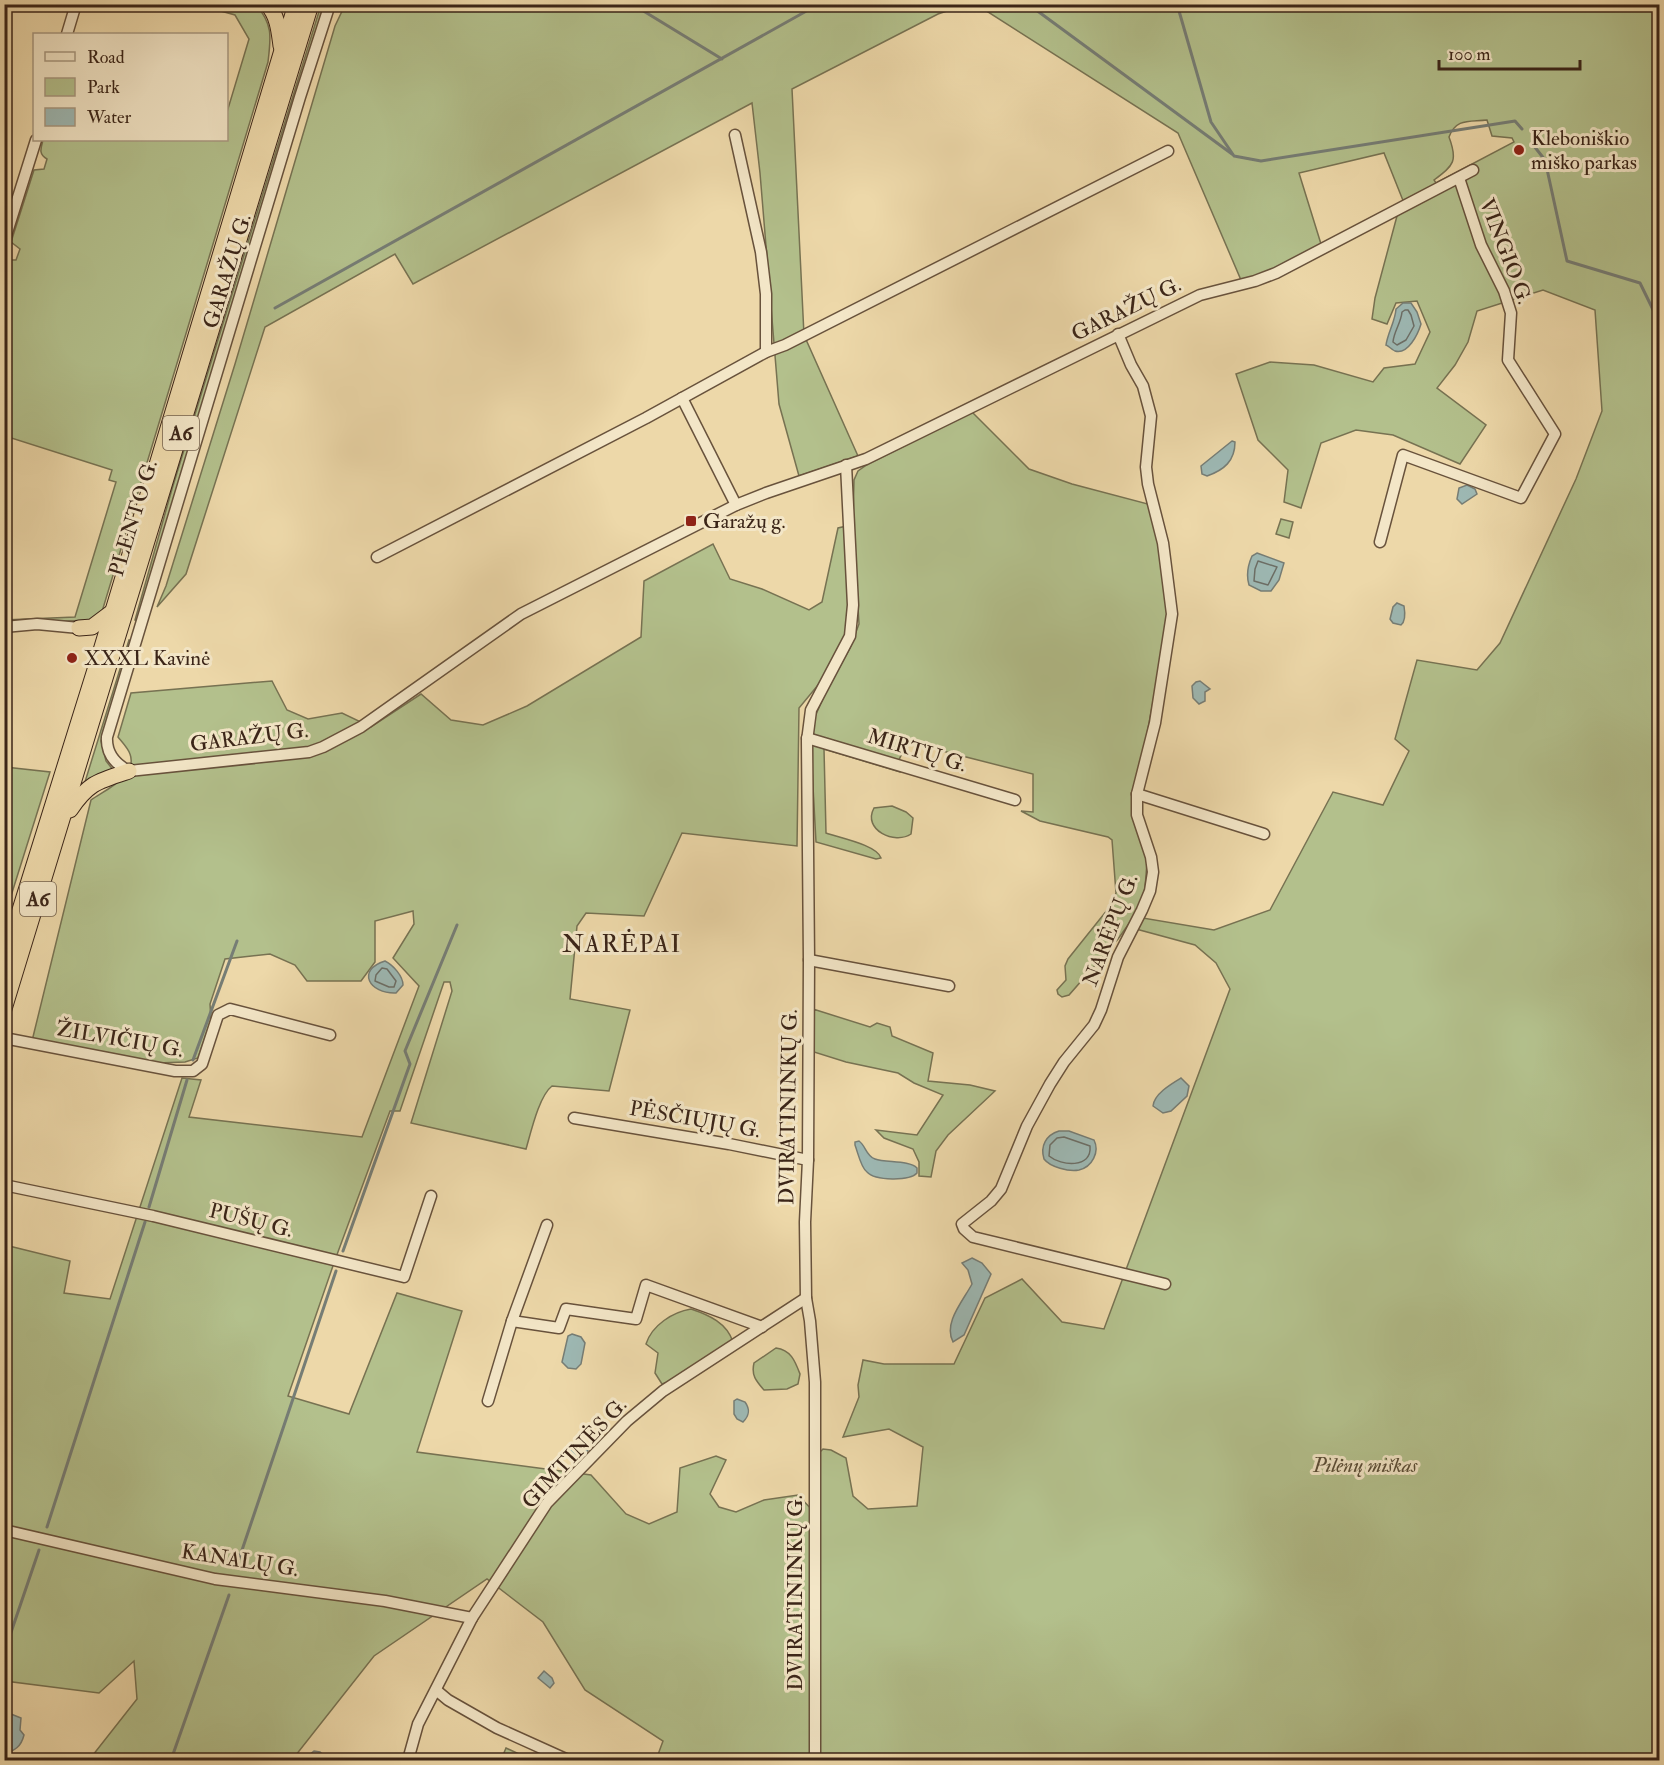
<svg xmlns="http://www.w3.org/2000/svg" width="1664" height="1765" font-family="'IM FELL Double Pica',serif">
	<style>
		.green { fill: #b3c08c; stroke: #777252; stroke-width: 1.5; fill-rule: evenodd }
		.water { fill: #9db8b3; stroke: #767d75; stroke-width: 1.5 }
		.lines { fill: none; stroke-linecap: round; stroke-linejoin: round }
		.shore { stroke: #6c6e66; stroke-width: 1.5 }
		.stream { stroke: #767d75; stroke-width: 3 }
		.minor-casing { stroke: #68523c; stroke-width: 13 }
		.highway-casing { stroke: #3b2518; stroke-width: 17 }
		.minor { stroke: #f3e6c7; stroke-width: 10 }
		.highway { stroke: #edd8a9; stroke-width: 15 }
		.poi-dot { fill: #8f2418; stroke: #f3e6c7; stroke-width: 2 }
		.labels { text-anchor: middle; stroke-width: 6; stroke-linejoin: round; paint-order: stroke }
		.shield { fill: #f3e6c7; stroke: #725f4c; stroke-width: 1.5 }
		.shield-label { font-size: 20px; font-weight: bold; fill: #3b2518 }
		.poi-label { font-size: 21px; fill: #3b2518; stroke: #f3e6c7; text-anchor: start }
		.street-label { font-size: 21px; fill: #3b2518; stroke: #f3e6c7 }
		.park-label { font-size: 21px; font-style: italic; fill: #594c35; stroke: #f3e6c7 }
		.quarter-label { font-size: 24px; letter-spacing: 1.5px; fill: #3b2518; stroke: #f3e6c7 }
	</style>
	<rect width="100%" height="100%" fill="#edd8a9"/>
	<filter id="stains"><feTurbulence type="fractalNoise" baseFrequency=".00333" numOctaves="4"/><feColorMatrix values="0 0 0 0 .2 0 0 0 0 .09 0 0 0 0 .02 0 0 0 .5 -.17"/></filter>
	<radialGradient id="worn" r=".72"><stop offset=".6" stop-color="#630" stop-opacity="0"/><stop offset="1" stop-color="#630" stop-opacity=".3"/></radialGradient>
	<!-- green -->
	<g class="green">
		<polygon points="392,4 446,11 478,4 965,5 938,14 792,89 804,335 858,456 799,476 779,404 760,173 752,103 413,284 395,254 265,327 186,574 157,607 166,586 235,364 335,26 345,5"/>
		<path d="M199,5H256C273,24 271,37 268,62L101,615L90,620L5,624L4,620L75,617L116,482L109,480L112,470L5,436V269L7,260H16L20,249L11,242L34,170L44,169L47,159C38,154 41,148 43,140H226L227,112L249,39L235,15Z"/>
		<polygon points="321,5 325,5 138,621 135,620 172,489"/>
		<path d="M977,5H1659V1760H820V1452L823,1449L831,1450L846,1458L853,1496L868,1509L917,1506L923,1447L889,1429L843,1437L859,1397L858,1385L863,1360L884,1364H954L985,1298L1022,1279L1062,1322L1104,1329L1230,989L1216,963L1195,945L1136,929L1143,918L1214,930L1270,910L1333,792L1383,805L1409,751L1395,739L1417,660L1477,670L1500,643L1576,479L1602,411L1595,310L1543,290L1477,311L1468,342L1455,365L1437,388L1486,425L1460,464L1393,435L1356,430L1321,443L1301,508L1284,502L1288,470L1258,440L1236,374L1270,362L1314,365L1373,382L1384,368L1415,364L1430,332L1417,301L1396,303L1387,324L1372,319L1375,298L1397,216L1406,208L1384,153L1299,173L1321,244L1268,273L1241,280L1178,133ZM1487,120L1492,136L1512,138L1514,142L1436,183L1434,180C1454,165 1458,161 1449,137C1456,118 1469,122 1487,120Z"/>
		<path d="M972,412L1029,469L1072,484L1148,504L1160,546L1168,594L1167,627L1141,766L1142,845L1147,862L1145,888L1138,911L1118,939L1069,995L1062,997L1058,994L1057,990L1066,980L1065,966L1068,959L1112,904L1116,893L1112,840L1108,837L1040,821L1021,811L1033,812V774L907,742L899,760L900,772L824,749L826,833C840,838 877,845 881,858L876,859L816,842L811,750L813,721L826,692L850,648L859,624L853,522L854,480L858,471L868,464Z"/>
		<polygon points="1281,519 1293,522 1289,538 1276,534"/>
		<path d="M847,526L848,629L823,679L799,708L797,846L682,833L644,916L586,913L577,926L570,999L630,1010L609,1091L552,1086C539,1096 531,1132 526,1149L411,1123L452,991L450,982H444L400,1111H390L335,1260L288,1396L349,1414L397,1293L462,1311L417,1452L591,1475L626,1514L649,1524L677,1512L680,1468L716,1456L726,1460L710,1494L719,1507L736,1512L764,1500L798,1495L815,1513V1760H656L663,1741L585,1690L543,1622L487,1579L374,1656L292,1760H89L137,1699L134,1661L99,1693L5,1681V1245L70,1261L64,1293L110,1299L182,1078L201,1080L189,1117L362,1137L419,986L393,958L414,924L413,911L375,921V962L361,981H307L295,965L270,954L225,959L210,1004L211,1020L198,1058L185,1062L157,1063L32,1041L91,800C105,790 138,776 130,754C128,748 122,742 118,737L131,693L272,681L287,710L308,719L342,713L371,727L421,694L451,720L483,725L527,706L641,637L644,581L713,544L730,579L762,589L809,610L822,602L838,528Z"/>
		<polygon points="129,640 131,641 101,741 106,761 114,771 84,785"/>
		<polygon points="5,767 50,772 5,915 4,767"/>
		<path d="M892,806L906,812L913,818L911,834C895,845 862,830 874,808Z"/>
		<polygon points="813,1009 870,1027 877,1023 890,1027 892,1036 933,1053 928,1081 970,1085 995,1091 948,1135 936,1151 931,1177 919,1176 919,1162 913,1149 884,1138 876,1130 917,1135 943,1095 914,1083 898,1073 846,1062 814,1052"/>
		<path d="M691,1309C709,1315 727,1323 733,1342L679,1378L662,1384L655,1373L658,1353L646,1344C652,1325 673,1312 691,1309Z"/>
		<path d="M776,1348C791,1350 795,1361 800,1374L798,1384L787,1389L764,1390C756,1381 751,1375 754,1363Z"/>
		<polygon points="506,1748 532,1760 501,1760"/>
	</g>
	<!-- water -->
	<g class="water">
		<path d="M1403,303H1411L1417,312L1421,324C1418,334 1408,355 1395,351C1394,351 1387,345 1386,345C1388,332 1395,322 1396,309Z"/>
		<path d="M1232,441L1235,442C1235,461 1224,470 1207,476L1202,474L1201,466Z"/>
		<polygon points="1467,485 1475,489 1477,494 1462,504 1457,499 1459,488"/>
		<path d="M1257,553L1284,563L1279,580L1271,591H1261L1249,585C1246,575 1248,565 1252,556Z"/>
		<path d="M1397,603L1404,606C1405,612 1406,621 1401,625L1393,623L1390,619L1393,607Z"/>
		<polygon points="1200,681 1210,689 1205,692 1205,701 1199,704 1193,698 1192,686 1196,682"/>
		<path d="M385,961C393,965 403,976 403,985L396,993C369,994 356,970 385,961Z"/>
		<path d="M1181,1078L1189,1086L1187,1096L1171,1111L1163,1113L1153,1106C1154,1094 1171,1084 1181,1078Z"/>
		<path d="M1059,1131H1069L1094,1140C1100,1152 1092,1167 1079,1170C1069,1172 1050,1167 1044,1159C1040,1146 1046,1135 1059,1131Z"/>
		<path d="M859,1141C866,1146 866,1156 875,1159C886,1163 909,1160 917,1168V1173C910,1181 875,1181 867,1172C861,1168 858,1153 855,1145V1142Z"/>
		<path d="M972,1258L982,1263L991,1274L964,1335L953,1342C943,1323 963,1301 972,1284L968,1270L962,1263Z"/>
		<polygon points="572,1334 581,1337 585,1343 581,1364 576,1369 568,1368 562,1362 568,1336"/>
		<path d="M737,1399L745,1402C750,1409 750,1415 743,1422L737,1419L734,1414V1401Z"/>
		<polygon points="575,1443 588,1446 589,1449 581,1458 573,1458 569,1454 568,1449"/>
		<polygon points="544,1671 552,1678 554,1683 550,1688 538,1678"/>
		<path d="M11,1714L21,1718L20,1730L24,1735C21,1747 15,1750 5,1754V1720Z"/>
		<polygon points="314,1751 320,1752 329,1760 303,1760"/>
	</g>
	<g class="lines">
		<!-- shore -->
		<g class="shore">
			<path d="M1405,310H1408L1411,315L1414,326L1406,340L1397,345L1393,342C1394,331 1401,323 1402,312Z"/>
			<polygon points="1258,561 1277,567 1268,585 1254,581 1255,569"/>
			<polygon points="382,968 387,969 396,981 394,987 389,987 375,981 376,975"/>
			<path d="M1064,1137L1090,1146C1092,1169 1061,1166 1049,1156L1050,1145L1057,1138Z"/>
		</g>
		<!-- stream -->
		<g class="stream">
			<polyline points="632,4 722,59"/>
			<polyline points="1028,4 1232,154"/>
			<polyline points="1177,4 1211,122 1234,156 1261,161 1515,121 1522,129"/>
			<polyline points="1534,146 1545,160 1567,261 1640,283 1660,324"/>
			<polyline points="275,308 819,4"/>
			<polyline points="193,1060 237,941"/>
			<polyline points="149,1207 187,1080"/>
			<polyline points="343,1251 410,1064 405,1051 457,925"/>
			<polyline points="47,1527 145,1222"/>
			<polyline points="238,1562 336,1271"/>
			<polyline points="4,1653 39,1550"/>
			<polyline points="171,1760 229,1595"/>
		</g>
		<defs>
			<g id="minor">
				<path d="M330,4L300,97L107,737C106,753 115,764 129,771L309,752L323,747L361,727L521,614L736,505L766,493L866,459L1200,295L1255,281L1276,273L1473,170"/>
				<polyline points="67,34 76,4"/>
				<polyline points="735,135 761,252 766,294 766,352"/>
				<polyline points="4,242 36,140"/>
				<polyline points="1118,334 1131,365 1143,386 1151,416 1146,467 1148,484 1163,543 1172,614 1155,723 1137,794 1137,815 1151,857 1153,872 1150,891 1142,910 1118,957 1101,1010 1094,1025 1064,1062 1050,1084 1027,1126 1001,1189 991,1201 962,1224 964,1229 973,1237 1165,1284"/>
				<polyline points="682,398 736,505"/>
				<polyline points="1380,542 1403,455 1521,498 1555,434 1508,360 1511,313 1504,291 1481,245 1459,178"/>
				<polyline points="377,557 646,418 766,352 785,345 1168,151"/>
				<polyline points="4,627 37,624 79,628"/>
				<polyline points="807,738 1015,800"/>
				<polyline points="1137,794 1264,834"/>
				<polyline points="809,960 949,986"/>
				<polyline points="4,1038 175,1071 193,1071 202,1064 218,1015 230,1009 330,1035"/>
				<polyline points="574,1118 729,1144 808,1160"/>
				<polyline points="4,1185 153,1216 404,1277 431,1196"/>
				<polyline points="512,1321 559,1328 566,1309 636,1319 646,1285 762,1327"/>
				<polyline points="488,1401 512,1321 547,1225"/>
				<polyline points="4,1530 215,1579 385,1601 472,1618"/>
				<polyline points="436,1690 448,1700 497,1728 568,1760"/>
				<polyline points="408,1760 418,1724 472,1618 547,1503 627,1421 663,1391 806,1298"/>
				<polyline points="815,1760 815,1382 810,1321 806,1298 805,1222 808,1160 809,960 807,741 811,710 850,636 853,605 846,465"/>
			</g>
			<g id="highway">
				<path d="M267,4C278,16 279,31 281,46"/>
				<polyline points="79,628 92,627 112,612"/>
				<path d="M70,810C88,783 98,781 129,771"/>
				<polyline points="4,961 99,657 296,4"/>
				<polyline points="4,1009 311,4"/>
			</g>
		</defs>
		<!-- minor casing -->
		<use href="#minor" class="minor-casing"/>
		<!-- highway casing -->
		<use href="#highway" class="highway-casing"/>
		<!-- minor -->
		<use href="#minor" class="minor"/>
		<!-- highway -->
		<use href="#highway" class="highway"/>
	</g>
	<!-- markers -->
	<g class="poi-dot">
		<circle cx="1519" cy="150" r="6"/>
		<rect x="685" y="515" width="12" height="12" rx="3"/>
		<circle cx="72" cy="658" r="6"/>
	</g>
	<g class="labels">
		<!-- shield labels -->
		<g class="shield">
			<rect x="163" y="416" width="36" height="34" rx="4.5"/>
			<rect x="20" y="882" width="36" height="34" rx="4.5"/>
		</g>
		<g class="shield-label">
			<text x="181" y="440">A6</text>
			<text x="38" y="906">A6</text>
		</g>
		<!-- poi labels -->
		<g class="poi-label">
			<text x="1531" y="145">Kleboniškio<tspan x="1531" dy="24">miško parkas</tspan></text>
			<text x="703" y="528">Garažų g.</text>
			<text x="84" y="665">XXXL Kavinė</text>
		</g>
		<!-- street labels -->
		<g class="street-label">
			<text transform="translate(1506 251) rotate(69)" y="7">VINGIO G.</text>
			<text transform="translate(227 271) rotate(-73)" y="7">GARAŽŲ G.</text>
			<text transform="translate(1126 309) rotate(-26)" y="7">GARAŽŲ G.</text>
			<text transform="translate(133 518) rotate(-73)" y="7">PLENTO G.</text>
			<text transform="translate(249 737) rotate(-7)" y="7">GARAŽŲ G.</text>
			<text transform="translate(917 750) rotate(17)" y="7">MIRTŲ G.</text>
			<text transform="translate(1110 930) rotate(-69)" y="7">NARĖPŲ G.</text>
			<text transform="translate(120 1039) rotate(10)" y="7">ŽILVIČIŲ G.</text>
			<text transform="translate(788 1107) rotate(-89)" y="7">DVIRATININKŲ G.</text>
			<text transform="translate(695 1119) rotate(10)" y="7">PĖSČIŲJŲ G.</text>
			<text transform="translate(251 1220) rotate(14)" y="7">PUŠŲ G.</text>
			<text transform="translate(574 1453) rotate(-47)" y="7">GIMTINĖS G.</text>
			<text transform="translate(240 1560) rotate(9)" y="7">KANALŲ G.</text>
			<text transform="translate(795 1593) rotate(-90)" y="7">DVIRATININKŲ G.</text>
		</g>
		<!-- park labels -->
		<g class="park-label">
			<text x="1365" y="1472">Pilėnų miškas</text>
		</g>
		<!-- quarter labels -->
		<g class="quarter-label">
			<text x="622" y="952">NARĖPAI</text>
		</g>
	</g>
	<!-- margin -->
	<rect width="1664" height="1765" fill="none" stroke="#edd8a9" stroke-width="24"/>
	<rect x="6" y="6" width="1652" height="1753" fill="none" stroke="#3b2518" stroke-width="3"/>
	<rect x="12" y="12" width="1640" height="1741" fill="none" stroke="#3b2518" stroke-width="1.5"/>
	<!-- legend -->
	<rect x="33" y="33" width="195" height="108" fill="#f3e6c7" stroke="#a99981" stroke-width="1.5"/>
	<rect x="45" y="52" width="30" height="9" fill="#f3e6c7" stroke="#a99981" stroke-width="1.5"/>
	<text x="87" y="63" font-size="18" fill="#3b2518">Road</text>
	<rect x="45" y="78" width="30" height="18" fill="#b3c08c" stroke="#a99981" stroke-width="1.5"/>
	<text x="87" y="93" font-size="18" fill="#3b2518">Park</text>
	<rect x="45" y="108" width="30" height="18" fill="#9db8b3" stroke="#a99981" stroke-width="1.5"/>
	<text x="87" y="123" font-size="18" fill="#3b2518">Water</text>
	<!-- scale -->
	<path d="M1439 60v9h141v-9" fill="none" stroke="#3b2518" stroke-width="3"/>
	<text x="1448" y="60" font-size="18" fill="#3b2518" stroke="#f3e6c7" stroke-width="4.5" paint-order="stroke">100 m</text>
	<rect width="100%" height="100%" filter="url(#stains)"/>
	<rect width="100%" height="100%" fill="url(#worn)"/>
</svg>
